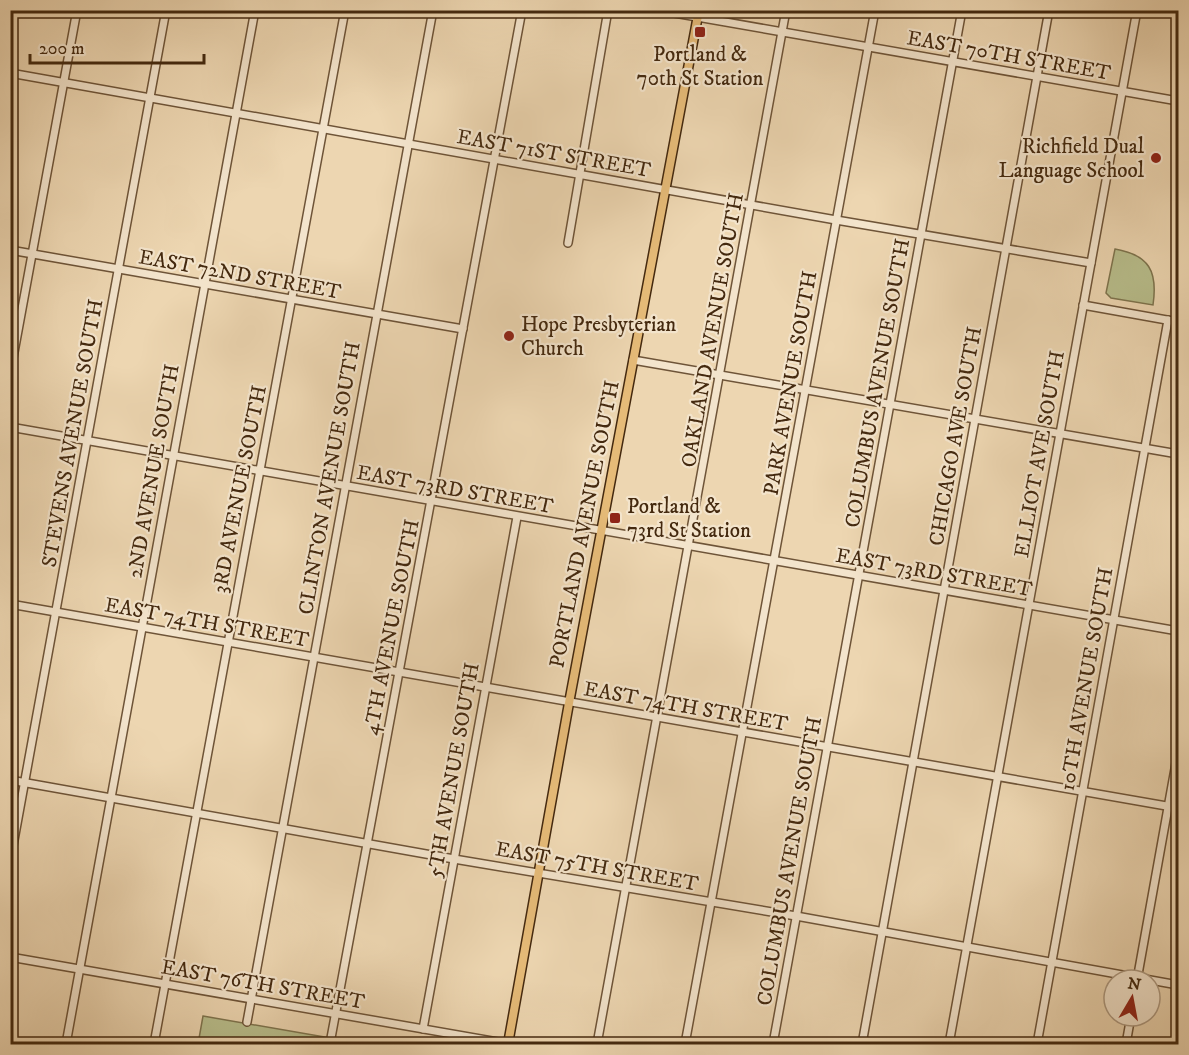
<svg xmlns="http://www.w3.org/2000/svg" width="1189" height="1055" font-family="'IM FELL DW Pica',serif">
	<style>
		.green { fill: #b8be8c; stroke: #7e744e; stroke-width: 1.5 }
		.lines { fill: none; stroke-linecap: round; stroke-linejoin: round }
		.minor-casing { stroke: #6e5438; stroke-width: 10 }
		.major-casing { stroke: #44290f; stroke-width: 11 }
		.minor { stroke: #f3e4cc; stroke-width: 7 }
		.major { stroke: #e6bb78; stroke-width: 8 }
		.poi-dot { fill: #8f2418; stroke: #f3e4cc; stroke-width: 2 }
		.labels { text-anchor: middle; stroke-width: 4.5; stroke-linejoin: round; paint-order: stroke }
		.poi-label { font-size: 21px; fill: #44290f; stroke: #f3e4cc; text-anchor: start }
		.street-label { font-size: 21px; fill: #44290f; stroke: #f3e4cc }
	</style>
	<rect width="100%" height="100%" fill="#edd6b1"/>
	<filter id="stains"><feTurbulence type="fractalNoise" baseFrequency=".00333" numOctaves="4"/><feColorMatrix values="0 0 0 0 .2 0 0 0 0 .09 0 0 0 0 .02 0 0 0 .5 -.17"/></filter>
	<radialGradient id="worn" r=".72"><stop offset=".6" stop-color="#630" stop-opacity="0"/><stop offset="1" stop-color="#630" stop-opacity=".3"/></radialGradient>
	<!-- green -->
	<g class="green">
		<path d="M1115,249C1149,255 1158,271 1153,305L1111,298L1106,293Z"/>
		<polygon points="203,1016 365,1044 198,1044"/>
	</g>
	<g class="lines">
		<defs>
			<g id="minor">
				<polyline points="657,10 1178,101"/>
				<polyline points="10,73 836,220 1091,263"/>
				<polyline points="568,243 608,10"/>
				<polyline points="10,250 463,329"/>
				<polyline points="1083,305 1178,322"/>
				<polyline points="633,360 1178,454"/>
				<polyline points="10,374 77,10"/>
				<polyline points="10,427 1178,631"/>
				<polyline points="10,604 1178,808"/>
				<polyline points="10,780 454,859 796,916 1178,985"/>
				<path d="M10,862C61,578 114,294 166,10"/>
				<polyline points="10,957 510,1044"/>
				<polyline points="1137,980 1178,752"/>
				<polyline points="247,1022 433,10"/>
				<polyline points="423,1029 517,517"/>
				<polyline points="331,1038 522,10"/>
				<polyline points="66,1044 255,10"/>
				<polyline points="154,1044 345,10"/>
				<polyline points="597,1044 786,10"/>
				<polyline points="685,1044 875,10"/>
				<polyline points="773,1044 962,10"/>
				<polyline points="862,1044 1049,10"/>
				<polyline points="949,1044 1137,10"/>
				<polyline points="1037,1044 1168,320"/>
				<polyline points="1126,1044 1131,1016"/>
			</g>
			<polyline id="major" points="508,1044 569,703 699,10"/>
		</defs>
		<!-- minor casing -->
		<use href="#minor" class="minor-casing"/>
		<!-- major casing -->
		<use href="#major" class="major-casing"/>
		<!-- minor -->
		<use href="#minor" class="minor"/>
		<!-- major -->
		<use href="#major" class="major"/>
	</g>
	<!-- markers -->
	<g class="poi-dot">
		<rect x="694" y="26" width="12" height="12" rx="3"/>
		<circle cx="1156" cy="158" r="6"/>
		<circle cx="509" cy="336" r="6"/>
		<rect x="609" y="512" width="12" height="12" rx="3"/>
	</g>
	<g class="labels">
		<!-- poi labels -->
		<g class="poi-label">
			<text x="700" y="61" text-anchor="middle">Portland &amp;<tspan x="700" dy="24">70th St Station</tspan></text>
			<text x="1144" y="153" text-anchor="end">Richfield Dual<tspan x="1144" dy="24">Language School</tspan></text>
			<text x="521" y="331">Hope Presbyterian<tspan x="521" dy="24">Church</tspan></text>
			<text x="627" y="513">Portland &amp;<tspan x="627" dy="24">73rd St Station</tspan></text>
		</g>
		<!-- street labels -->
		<g class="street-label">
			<text transform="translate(1009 55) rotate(10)" y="7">EAST 70TH STREET</text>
			<text transform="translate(554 153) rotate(10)" y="7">EAST 71ST STREET</text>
			<text transform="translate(240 274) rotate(10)" y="7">EAST 72ND STREET</text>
			<text transform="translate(712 330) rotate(-80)" y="7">OAKLAND AVENUE SOUTH</text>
			<text transform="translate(790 383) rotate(-80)" y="7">PARK AVENUE SOUTH</text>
			<text transform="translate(877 383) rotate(-80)" y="7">COLUMBUS AVENUE SOUTH</text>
			<text transform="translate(72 433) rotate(-80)" y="7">STEVENS AVENUE SOUTH</text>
			<text transform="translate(955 436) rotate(-80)" y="7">CHICAGO AVE SOUTH</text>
			<text transform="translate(1039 454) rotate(-80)" y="7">ELLIOT AVE SOUTH</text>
			<text transform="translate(153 471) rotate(-80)" y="7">2ND AVENUE SOUTH</text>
			<text transform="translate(329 478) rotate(-80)" y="7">CLINTON AVENUE SOUTH</text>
			<text transform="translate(239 489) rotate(-79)" y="7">3RD AVENUE SOUTH</text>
			<text transform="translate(455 489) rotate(10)" y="7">EAST 73RD STREET</text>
			<text transform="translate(584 524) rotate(-79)" y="7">PORTLAND AVENUE SOUTH</text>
			<text transform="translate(934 572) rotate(10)" y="7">EAST 73RD STREET</text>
			<text transform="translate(207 622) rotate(10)" y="7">EAST 74TH STREET</text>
			<text transform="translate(391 627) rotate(-79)" y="7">4TH AVENUE SOUTH</text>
			<text transform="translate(1086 679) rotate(-80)" y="7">10TH AVENUE SOUTH</text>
			<text transform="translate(686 706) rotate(10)" y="7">EAST 74TH STREET</text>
			<text transform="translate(453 770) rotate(-80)" y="7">5TH AVENUE SOUTH</text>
			<text transform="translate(789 861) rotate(-80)" y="7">COLUMBUS AVENUE SOUTH</text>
			<text transform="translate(597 866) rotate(10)" y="7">EAST 75TH STREET</text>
			<text transform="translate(263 984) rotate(10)" y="7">EAST 76TH STREET</text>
		</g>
	</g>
	<!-- margin -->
	<rect width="1189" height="1055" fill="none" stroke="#edd6b1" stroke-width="36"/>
	<rect x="12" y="12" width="1165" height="1031" fill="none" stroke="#44290f" stroke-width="3"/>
	<rect x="18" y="18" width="1153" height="1019" fill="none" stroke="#44290f" stroke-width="1.5"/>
	<!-- north arrow -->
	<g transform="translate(1132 998) rotate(10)"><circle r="28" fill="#f3e4cc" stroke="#ad9980" stroke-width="1.5"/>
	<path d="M0-4.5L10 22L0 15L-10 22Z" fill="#8f2418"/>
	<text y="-9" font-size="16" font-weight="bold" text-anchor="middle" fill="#44290f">N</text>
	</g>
	<!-- scale -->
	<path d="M30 54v9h174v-9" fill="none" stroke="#44290f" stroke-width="3"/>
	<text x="39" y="54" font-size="18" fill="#44290f" stroke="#f3e4cc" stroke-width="4.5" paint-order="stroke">200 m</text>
	<rect width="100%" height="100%" filter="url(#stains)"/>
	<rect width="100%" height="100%" fill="url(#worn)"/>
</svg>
